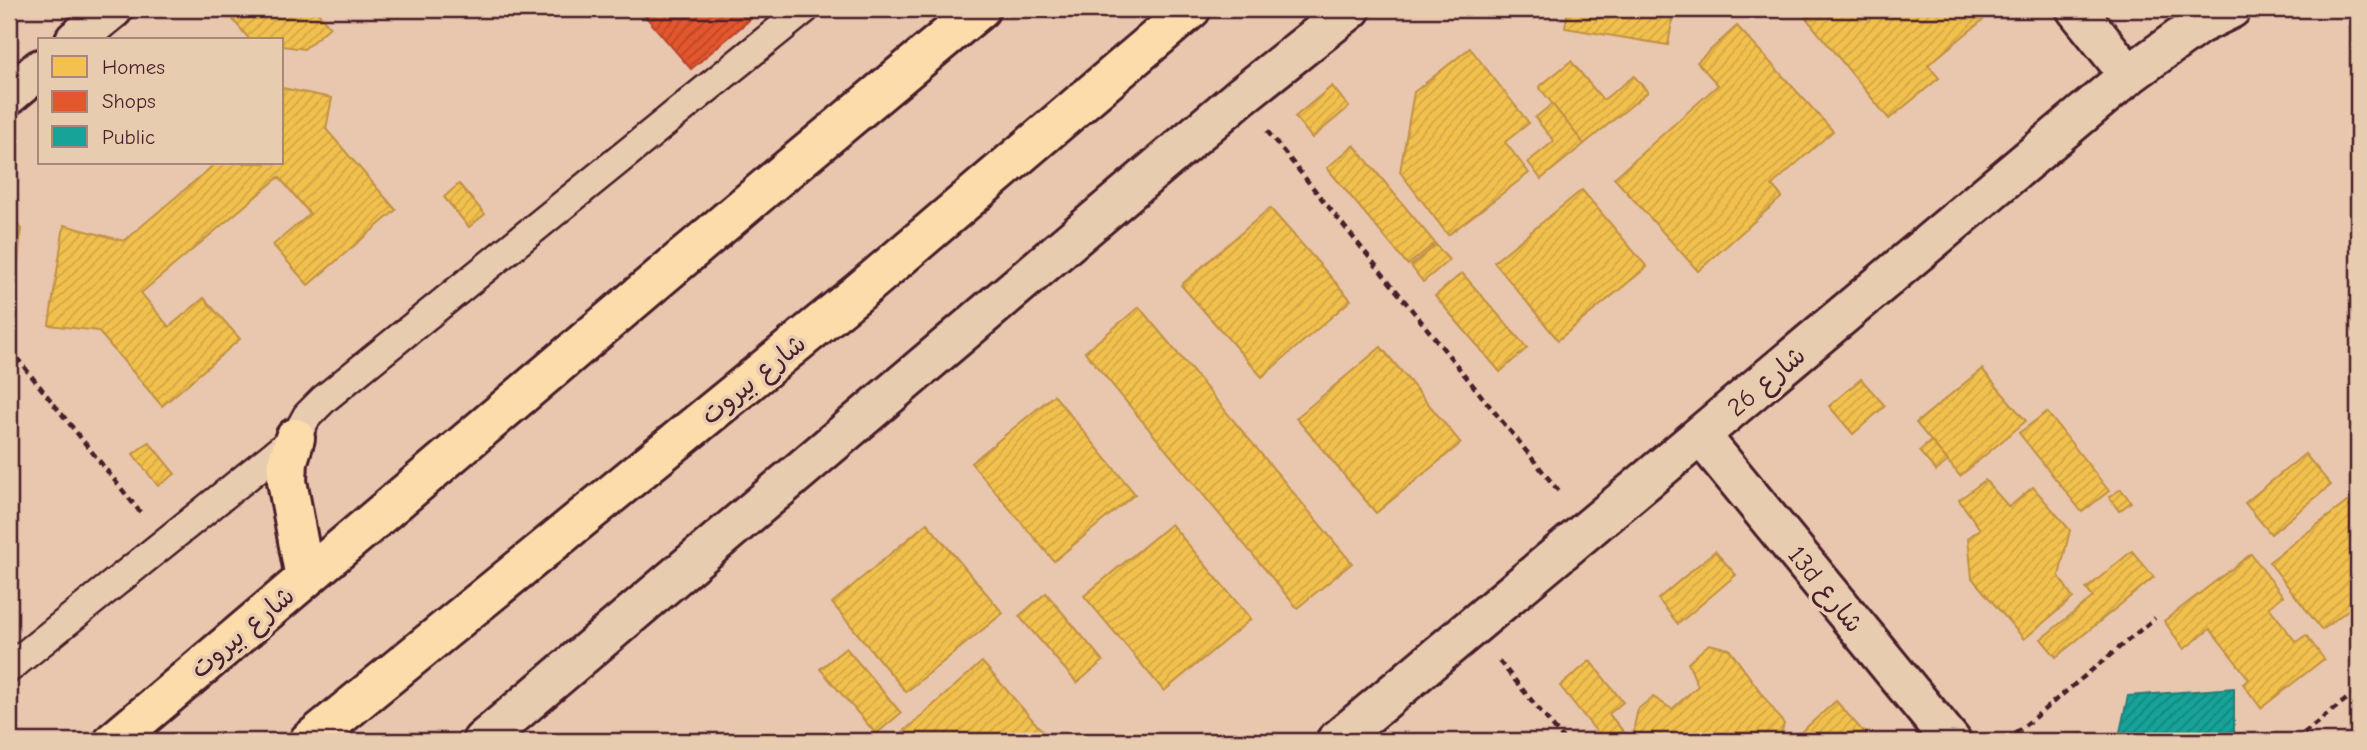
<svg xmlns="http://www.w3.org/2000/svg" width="2367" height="750" font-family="'Comic Neue','Playpen Sans Arabic',sans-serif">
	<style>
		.homes { fill: url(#homes-hatch); stroke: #c09044; stroke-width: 2 }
		.shops { fill: url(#shops-hatch); stroke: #b6462d; stroke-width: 2 }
		.public { fill: url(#public-hatch); stroke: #267b77; stroke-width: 2 }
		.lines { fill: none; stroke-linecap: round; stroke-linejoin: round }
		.lane-casing { stroke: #4a1f2b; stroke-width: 33 }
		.street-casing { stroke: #4a1f2b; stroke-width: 44 }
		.primary-casing { stroke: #4a1f2b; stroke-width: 44 }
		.path { stroke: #4a1f2b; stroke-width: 4.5; stroke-dasharray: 7 5; stroke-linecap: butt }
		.lane { stroke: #e8ccaf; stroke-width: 28 }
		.street { stroke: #e8ccaf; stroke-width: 38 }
		.primary { stroke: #fddcac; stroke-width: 38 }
		.labels { text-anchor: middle; stroke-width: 7; stroke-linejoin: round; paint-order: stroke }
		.street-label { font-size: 26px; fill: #4a1f2b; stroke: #e8ccaf }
	</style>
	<defs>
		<pattern id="homes-hatch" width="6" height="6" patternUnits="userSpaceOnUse" patternTransform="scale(1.75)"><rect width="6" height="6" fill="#f2c14e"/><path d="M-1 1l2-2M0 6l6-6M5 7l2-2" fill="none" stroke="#d1a544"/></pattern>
		<pattern id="shops-hatch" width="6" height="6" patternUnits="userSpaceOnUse" patternTransform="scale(1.75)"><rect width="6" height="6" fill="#e4572e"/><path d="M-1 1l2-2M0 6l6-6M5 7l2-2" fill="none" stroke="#bb4727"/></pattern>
		<pattern id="public-hatch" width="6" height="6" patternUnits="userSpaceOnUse" patternTransform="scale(1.75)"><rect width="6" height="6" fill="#17a398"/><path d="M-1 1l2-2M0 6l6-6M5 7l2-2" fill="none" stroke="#17847c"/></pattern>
	</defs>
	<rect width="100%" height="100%" fill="#e9c7ae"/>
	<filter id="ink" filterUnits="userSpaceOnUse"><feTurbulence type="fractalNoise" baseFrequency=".0143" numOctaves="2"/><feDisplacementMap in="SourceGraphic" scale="14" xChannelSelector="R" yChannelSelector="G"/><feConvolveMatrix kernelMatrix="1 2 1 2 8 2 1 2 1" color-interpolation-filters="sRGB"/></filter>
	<g filter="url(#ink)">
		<!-- homes -->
		<g class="homes">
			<polygon points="238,9 315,9 330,27 304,49 282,46 282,40 250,40 230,16"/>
			<polygon points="1568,9 1674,9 1668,45 1565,28"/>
			<polygon points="1818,9 1987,9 1990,14 1928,65 1939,78 1889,119 1806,18"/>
			<polygon points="1737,26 1833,131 1772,185 1782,197 1698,271 1614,178 1718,85 1697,62"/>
			<polygon points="1470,48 1529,123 1505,142 1529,173 1448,235 1400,172 1414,92"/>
			<polygon points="1571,61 1603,100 1634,76 1648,92 1584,144 1539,87"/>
			<polygon points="1332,86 1349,107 1312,138 1295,117"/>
			<polygon points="282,88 332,98 326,129 396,210 308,285 273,245 310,214 279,177 141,293 169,327 204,298 240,339 162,406 98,331 49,325 64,225 124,241 216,163 282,163"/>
			<polygon points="1552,104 1584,144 1541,179 1528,162 1554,141 1535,118"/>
			<polygon points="1354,145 1435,243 1408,265 1327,168"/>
			<polygon points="459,184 485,214 469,227 444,197"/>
			<polygon points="1582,190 1647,267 1558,340 1494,262"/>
			<polygon points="1270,208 1351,300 1262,377 1181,285"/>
			<polygon points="9,215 21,229 16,286 9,292"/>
			<polygon points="1436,245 1449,260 1423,282 1411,266"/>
			<polygon points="1462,273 1527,348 1500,372 1435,296"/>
			<polygon points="1139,307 1352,563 1297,608 1085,352"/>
			<polygon points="1381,347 1461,443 1376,513 1296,418"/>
			<polygon points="1982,369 2026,421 1960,476 1916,423"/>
			<polygon points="1861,379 1885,406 1853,434 1829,406"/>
			<polygon points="1054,395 1135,494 1054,561 971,463"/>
			<polygon points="2047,412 2109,491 2082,512 2019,433"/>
			<polygon points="1931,441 1948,461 1936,471 1919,451"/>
			<polygon points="149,442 175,474 158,486 133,454"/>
			<polygon points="2305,454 2331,485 2271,534 2245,503"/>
			<polygon points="1985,480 2009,507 2033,487 2070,530 2059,576 2073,598 2024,639 1972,578 1968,538 1980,529 1959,500"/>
			<polygon points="2121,489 2131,502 2119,511 2109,497"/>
			<polygon points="2347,502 2358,516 2358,602 2322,630 2269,562"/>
			<polygon points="927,523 1003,613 906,692 832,603"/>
			<polygon points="1171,524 1251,619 1164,691 1084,596"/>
			<polygon points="1715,551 1736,575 1678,624 1658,599"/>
			<polygon points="2132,551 2154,577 2056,657 2041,639 2093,597 2086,589"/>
			<polygon points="2251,554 2283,596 2269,607 2296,642 2306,635 2324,659 2261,708 2243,684 2249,679 2210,629 2184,649 2164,621"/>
			<polygon points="1046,593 1103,661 1077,683 1019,616"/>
			<polygon points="1709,644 1729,649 1784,724 1779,741 1636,741 1634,727 1638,709 1653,697 1672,709 1698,686 1688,663"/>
			<polygon points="846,648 901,713 876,734 820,669"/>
			<polygon points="1590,661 1623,702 1609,714 1631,741 1604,741 1560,686"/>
			<polygon points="982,662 1045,734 1037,741 911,741 903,732"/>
			<polygon points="1836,701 1869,738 1865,741 1791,741"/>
			<polygon points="2081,733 2089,741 2071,741"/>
		</g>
		<!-- shops -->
		<polygon class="shops" points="639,9 744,9 752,18 691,69"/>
		<!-- public -->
		<polygon class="public" points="2234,688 2234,741 2118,741 2128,696"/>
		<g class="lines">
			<defs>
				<polyline id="lane" points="9,668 295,438 307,416 324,399 805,9"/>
				<g id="street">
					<polyline points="2076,9 2129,75"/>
					<polyline points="75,40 113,9"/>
					<polyline points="9,95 40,69"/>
					<polyline points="1701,436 1951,741"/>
					<polyline points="482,741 1240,97 1351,9"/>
					<polyline points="1336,741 2129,75 2198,25 2231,9"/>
				</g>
				<g id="primary">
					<polyline points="295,438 288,461 287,481 305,578"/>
					<polyline points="114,741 769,185 980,9"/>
					<polyline points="309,741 859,292 1191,9"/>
				</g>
			</defs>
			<!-- lane casing -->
			<use href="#lane" class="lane-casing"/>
			<!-- street casing -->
			<use href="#street" class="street-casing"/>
			<!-- primary casing -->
			<use href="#primary" class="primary-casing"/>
			<!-- path -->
			<g class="path">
				<polyline points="1267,131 1561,494"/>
				<polyline points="9,348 140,512"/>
				<polyline points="1499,661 1565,741"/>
				<polyline points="2006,741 2155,618"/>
				<polyline points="2294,741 2358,690"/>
			</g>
			<!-- lane -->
			<use href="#lane" class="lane"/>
			<!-- street -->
			<use href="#street" class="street"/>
			<!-- primary -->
			<use href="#primary" class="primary"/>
		</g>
	</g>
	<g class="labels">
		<!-- street labels -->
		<g class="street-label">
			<text transform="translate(753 379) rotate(-39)" y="9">شارع بيروت</text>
			<text transform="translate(1766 381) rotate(-40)" y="9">شارع 26</text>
			<text transform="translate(1826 589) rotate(51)" y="9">13d شارع</text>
			<text transform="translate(242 632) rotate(-40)" y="9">شارع بيروت</text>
		</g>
	</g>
	<!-- margin -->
	<rect width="2367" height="750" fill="none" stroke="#e8ccaf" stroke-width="35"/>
	<rect x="18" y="18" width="2332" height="715" fill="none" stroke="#4a1f2b" stroke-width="2.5" filter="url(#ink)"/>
	<!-- legend -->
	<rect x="38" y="38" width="245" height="126" fill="#e8ccaf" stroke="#a9877a" stroke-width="2"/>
	<rect x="52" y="56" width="35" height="21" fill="#f2c14e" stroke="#a9877a" stroke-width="2"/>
	<text x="102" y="74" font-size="21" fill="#4a1f2b">Homes</text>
	<rect x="52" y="91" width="35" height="21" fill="#e4572e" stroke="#a9877a" stroke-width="2"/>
	<text x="102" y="108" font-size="21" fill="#4a1f2b">Shops</text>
	<rect x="52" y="126" width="35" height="21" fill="#17a398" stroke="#a9877a" stroke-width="2"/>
	<text x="102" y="144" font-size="21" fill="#4a1f2b">Public</text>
</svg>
